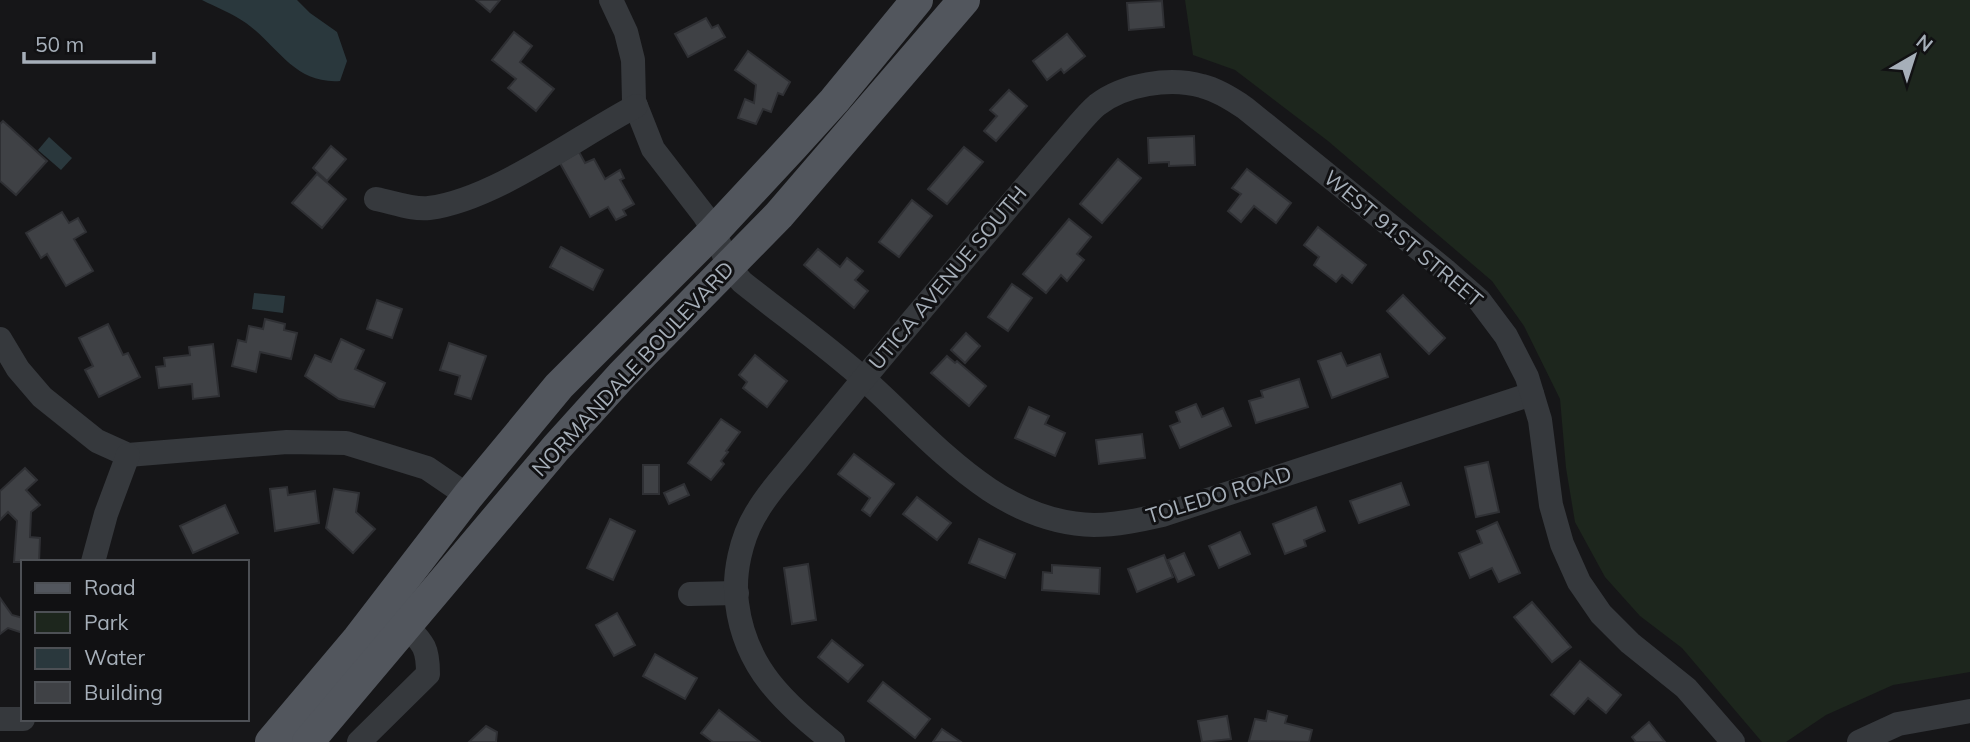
<svg xmlns="http://www.w3.org/2000/svg" width="1970" height="742" font-family="Mulish,sans-serif">
	<style>
		.green { fill: #1d261d }
		.water { fill: #2a383d }
		.building { fill: #3f4145; stroke: #2f3034; stroke-width: 2 }
		.lines { fill: none; stroke-linecap: round; stroke-linejoin: round }
		.minor { stroke: #36393d; stroke-width: 24 }
		.major { stroke: #52565d; stroke-width: 32 }
		.labels { text-anchor: middle; stroke-width: 6; stroke-linejoin: round; paint-order: stroke }
		.street-label { font-size: 21px; fill: #a6afb9; stroke: #111113 }
	</style>
	<rect width="100%" height="100%" fill="#161618"/>
	<!-- green -->
	<polygon class="green" points="1185,0 1970,0 1970,672 1893,685 1826,715 1786,742 1762,742 1682,648 1640,616 1605,577 1575,522 1566,468 1560,399 1524,326 1492,281 1328,141 1235,70 1193,55"/>
	<!-- water -->
	<g class="water">
		<path d="M202,0H297L310,13L337,32L347,61L340,81C294,84 279,47 246,23C233,14 216,7 202,0Z"/>
		<polygon points="49,137 72,158 61,170 38,150"/>
		<polygon points="254,293 285,296 283,313 252,309"/>
	</g>
	<!-- building -->
	<g class="building">
		<polygon points="476,0 500,0 490,12"/>
		<polygon points="1162,1 1164,27 1129,30 1127,3"/>
		<polygon points="706,18 712,28 718,25 725,37 688,57 675,34"/>
		<polygon points="514,32 532,46 520,62 554,89 536,111 508,88 516,79 492,60"/>
		<polygon points="1067,34 1085,56 1064,73 1061,69 1047,80 1033,61"/>
		<polygon points="748,51 790,82 783,95 778,93 771,112 763,109 756,124 738,118 745,99 754,103 756,85 735,70"/>
		<polygon points="1009,90 1027,106 996,141 984,131 997,116 990,110"/>
		<polygon points="3,121 47,161 16,195 0,181 0,124"/>
		<polygon points="1194,136 1195,165 1169,166 1169,162 1149,163 1148,138"/>
		<polygon points="331,146 346,159 327,181 313,168"/>
		<polygon points="964,147 983,162 947,204 928,189"/>
		<polygon points="579,152 585,163 594,159 605,179 620,170 624,178 620,180 634,204 623,210 626,215 616,220 608,207 590,217 560,163"/>
		<polygon points="1118,159 1141,178 1102,223 1080,204"/>
		<polygon points="1247,169 1291,203 1276,223 1254,206 1241,222 1228,211 1241,194 1232,188"/>
		<polygon points="317,174 346,199 322,228 292,203"/>
		<polygon points="912,200 932,216 899,257 879,242"/>
		<polygon points="62,212 69,223 78,218 86,232 74,239 93,271 66,286 47,254 41,258 26,233"/>
		<polygon points="1069,219 1091,237 1077,254 1084,260 1067,281 1061,275 1046,293 1023,274"/>
		<polygon points="1318,227 1366,265 1352,283 1342,275 1336,282 1314,265 1319,257 1304,245"/>
		<polygon points="561,247 603,270 593,290 550,267"/>
		<polygon points="818,249 840,267 847,258 863,271 855,280 868,291 854,308 804,265"/>
		<polygon points="1012,284 1032,298 1008,331 988,317"/>
		<polygon points="1403,295 1445,338 1429,354 1387,311"/>
		<polygon points="377,300 402,309 392,338 367,329"/>
		<polygon points="265,319 285,324 284,330 297,333 291,359 260,352 256,372 232,366 238,340 246,342 249,326 263,329"/>
		<polygon points="108,324 123,355 128,353 140,377 99,397 85,370 93,366 79,338"/>
		<polygon points="966,333 980,346 965,363 951,350"/>
		<polygon points="341,339 364,350 355,369 385,383 374,407 339,399 305,376 315,355 331,362"/>
		<polygon points="449,343 486,356 471,399 455,394 460,376 440,370"/>
		<polygon points="213,344 219,396 193,399 192,384 159,388 156,367 165,366 164,358 190,355 189,347"/>
		<polygon points="1341,353 1347,366 1380,354 1388,377 1332,398 1318,361"/>
		<polygon points="755,355 787,381 767,407 743,388 747,382 739,375"/>
		<polygon points="947,356 955,363 957,361 986,386 969,406 931,373"/>
		<polygon points="1299,379 1308,407 1256,423 1249,401 1263,397 1261,391"/>
		<polygon points="1196,404 1202,417 1223,408 1231,426 1180,448 1170,426 1180,422 1176,412"/>
		<polygon points="1029,407 1049,416 1045,424 1065,433 1055,456 1015,438"/>
		<polygon points="721,419 740,432 726,451 728,452 721,461 724,464 711,480 688,463"/>
		<polygon points="1142,434 1145,458 1099,464 1096,440"/>
		<polygon points="854,454 894,484 870,516 862,510 870,498 838,474"/>
		<polygon points="1488,462 1499,512 1476,517 1465,467"/>
		<rect x="643" y="465" width="16" height="29"/>
		<polygon points="25,468 37,480 26,490 40,505 31,512 30,537 40,538 39,562 14,562 17,521 8,512 0,520 0,491"/>
		<polygon points="1401,483 1409,505 1359,523 1350,501"/>
		<polygon points="684,484 689,495 669,504 664,493"/>
		<polygon points="287,487 288,495 315,491 319,523 275,531 270,489"/>
		<polygon points="334,489 359,493 356,512 375,529 353,553 326,528"/>
		<polygon points="917,497 951,523 937,540 903,514"/>
		<polygon points="225,505 238,533 193,553 180,526"/>
		<polygon points="1316,507 1325,531 1304,540 1306,546 1285,554 1273,524"/>
		<polygon points="610,519 635,531 613,580 587,568"/>
		<polygon points="1497,522 1520,573 1499,582 1492,568 1470,578 1459,553 1482,543 1477,531"/>
		<polygon points="1240,532 1250,554 1219,568 1209,546"/>
		<polygon points="979,539 1015,554 1005,578 969,563"/>
		<polygon points="1184,553 1194,575 1178,582 1168,560"/>
		<polygon points="1164,555 1173,577 1137,592 1128,569"/>
		<polygon points="808,564 816,620 792,624 784,568"/>
		<polygon points="1052,565 1100,568 1099,594 1042,590 1043,572 1052,573"/>
		<polygon points="0,598 12,615 23,618 23,633 8,628 0,634"/>
		<polygon points="1532,602 1571,647 1552,662 1514,617"/>
		<polygon points="617,613 635,645 614,656 596,625"/>
		<polygon points="832,640 863,665 848,682 818,657"/>
		<polygon points="655,654 697,678 685,699 643,676"/>
		<polygon points="1580,661 1621,695 1606,713 1588,698 1574,714 1551,695"/>
		<polygon points="883,682 930,719 915,738 868,701"/>
		<polygon points="719,710 760,742 713,742 701,733"/>
		<polygon points="1268,711 1287,716 1285,723 1312,730 1309,742 1249,741 1255,719 1266,721"/>
		<polygon points="1227,716 1231,739 1202,742 1198,721"/>
		<polygon points="1649,722 1665,742 1636,742 1632,737"/>
		<polygon points="486,726 497,732 496,742 469,742"/>
		<polygon points="942,729 961,742 933,742"/>
	</g>
	<g class="lines">
		<!-- minor -->
		<g class="minor">
			<path d="M611,0L626,32L633,60L634,101L653,149L704,215L714,231L729,267L742,282C783,315 827,346 866,381C933,441 997,523 1094,525C1117,525 1140,520 1162,515L1532,394"/>
			<path d="M376,199C392,202 413,210 429,208C494,200 577,137 636,106"/>
			<polyline points="0,339 18,369 42,397 97,441 128,455 287,442 346,443 427,468 468,496"/>
			<polyline points="93,562 106,514 128,455"/>
			<polyline points="690,594 737,593"/>
			<polyline points="0,719 23,719"/>
			<path d="M359,742L428,674C428,648 424,644 406,625"/>
			<path d="M833,742C785,703 745,669 737,603C733,574 741,537 757,512C767,494 782,478 796,461C816,437 836,412 856,388C929,300 1004,212 1078,125C1084,118 1090,111 1097,105C1124,84 1170,77 1202,86C1218,90 1232,99 1245,108L1445,270L1479,300L1506,336L1527,377L1540,420L1551,505L1562,544L1579,582L1601,614L1630,643L1686,688L1733,742"/>
			<polyline points="1859,742 1898,724 1970,711"/>
		</g>
		<!-- major -->
		<g class="major">
			<polyline points="271,742 358,639 468,496 559,386 714,231 794,145 834,101 917,0"/>
			<polyline points="308,742 556,448 622,375 779,215 964,0"/>
		</g>
	</g>
	<g class="labels">
		<!-- street labels -->
		<g class="street-label">
			<text transform="translate(1403 239) rotate(40)" y="7">WEST 91ST STREET</text>
			<text transform="translate(948 278) rotate(-50)" y="7">UTICA AVENUE SOUTH</text>
			<text transform="translate(633 369) rotate(-47)" y="7">NORMANDALE BOULEVARD</text>
			<text transform="translate(1219 495) rotate(-17)" y="7">TOLEDO ROAD</text>
		</g>
	</g>
	<!-- legend -->
	<rect x="21" y="560" width="228" height="161" fill="#111113" stroke="#4d5055" stroke-width="2"/>
	<rect x="35" y="583" width="35" height="10" fill="#52565d" stroke="#4d5055" stroke-width="2"/>
	<text x="84" y="595" font-size="21" fill="#a6afb9">Road</text>
	<rect x="35" y="612" width="35" height="21" fill="#1d261d" stroke="#4d5055" stroke-width="2"/>
	<text x="84" y="630" font-size="21" fill="#a6afb9">Park</text>
	<rect x="35" y="648" width="35" height="21" fill="#2a383d" stroke="#4d5055" stroke-width="2"/>
	<text x="84" y="665" font-size="21" fill="#a6afb9">Water</text>
	<rect x="35" y="682" width="35" height="21" fill="#3f4145" stroke="#4d5055" stroke-width="2"/>
	<text x="84" y="700" font-size="21" fill="#a6afb9">Building</text>
	<!-- north arrow -->
	<g transform="translate(1914 56) rotate(39)" stroke="#111113" stroke-width="5" paint-order="stroke">
	<path d="M0-5L12 26L0 18L-12 26Z" fill="#a6afb9"/>
	<text y="-10" font-size="19" font-weight="bold" text-anchor="middle" fill="#a6afb9">N</text>
	</g>
	<!-- scale -->
	<path d="M24 52v10h130v-10" fill="none" stroke="#a6afb9" stroke-width="3.5"/>
	<text x="35" y="52" font-size="21" fill="#a6afb9" stroke="#111113" stroke-width="5" paint-order="stroke">50 m</text>
</svg>
